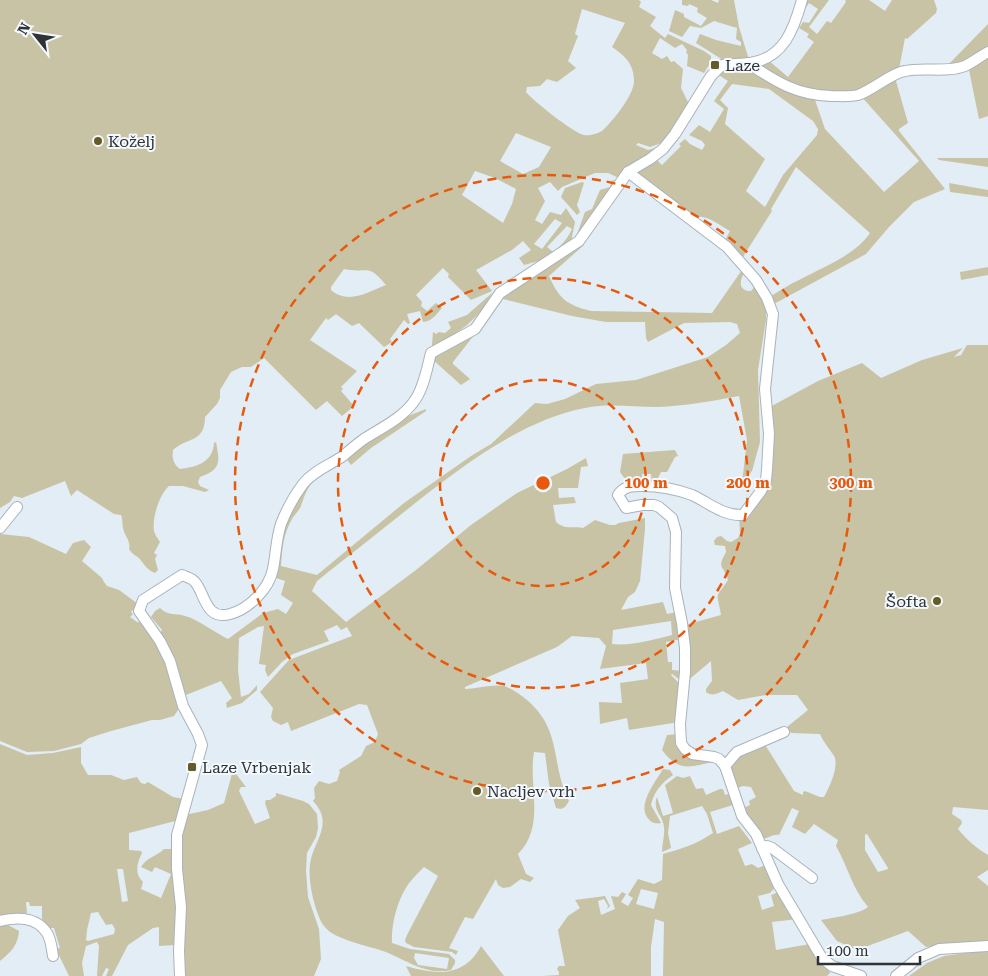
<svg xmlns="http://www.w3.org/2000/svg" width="988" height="976" font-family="'Roboto Serif',serif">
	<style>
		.green { fill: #c8c3a5; fill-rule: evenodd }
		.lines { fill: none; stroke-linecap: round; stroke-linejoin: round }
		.minor-casing { stroke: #a9b3bb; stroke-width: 12 }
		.minor { stroke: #fff; stroke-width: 10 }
		.ring { fill: none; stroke: #e8590c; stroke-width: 2.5; stroke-dasharray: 9 6 }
		.poi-dot { fill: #645b27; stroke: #f3f9ff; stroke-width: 2 }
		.labels { text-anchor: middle; stroke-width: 4; stroke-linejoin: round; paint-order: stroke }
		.poi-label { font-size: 16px; fill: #2f3336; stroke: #f3f9ff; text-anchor: start }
		.centre { fill: #e8590c; stroke: #f3f9ff; stroke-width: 2.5 }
		.ring-label { font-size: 15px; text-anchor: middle; font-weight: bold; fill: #e8590c; stroke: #f3f9ff; stroke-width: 4; stroke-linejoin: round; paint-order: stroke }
	</style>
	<rect width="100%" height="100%" fill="#e2edf5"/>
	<!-- green -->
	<g class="green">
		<path d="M0,0H639L641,2L639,7L656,17L650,26L665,38L668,34L704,51L711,56V62L704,73L687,66L688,55L686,52L687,50L682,44L675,48L660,38L652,53L662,59L667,56L671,62L674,61L683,69L681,88L689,104L667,141L650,147L638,143L636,145L648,150L659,147L634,166L629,165C623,168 621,172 619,178L608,173H595L562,187L558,191L550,182L538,188L545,201L535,220L542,224L550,212L561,215L566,208L575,222L571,242L546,259L524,265L519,258L531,250L523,241L512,250L476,270L492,291L471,300L448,277L449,274L443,268L416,295L422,302L421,306L427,311L436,303L442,308C436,315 432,321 423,322L420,311L407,314L410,323L408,324L404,320L390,339L392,342L384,347L359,323L352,326L336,314L328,320L326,318L310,340L357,371L341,387L343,389L341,391L354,406L342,416L327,401L316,410L264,358L251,367H242L231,372L220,390V398L217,404L205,417C205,443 187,437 173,450C172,458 173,464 180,469C197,467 213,462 214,443L216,442C220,463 221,469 200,477L198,482L200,486L209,490L205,492L183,486H169C159,495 152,518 154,531C155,535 158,539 160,542L154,553L157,555L155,559L158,570L155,573C147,570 144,564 139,558C135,555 132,554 129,549C131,541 125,537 123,528C122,523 123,520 121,515L114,514L77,490L71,496L65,481L22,498L14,496L10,502L0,508ZM582,9L625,23L612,47C624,55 634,64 634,80C635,94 612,122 602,131C597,134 589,136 584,135C575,134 532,100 526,92L527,87L540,86L547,79L557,82L576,68L568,61L578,36L575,34ZM516,133L551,147L539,167L523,174L500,161ZM475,171L495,178L516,189L512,204L503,223L462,195ZM555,219L562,223L542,249L534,244ZM567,226L572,229C568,238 561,246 553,252L547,247ZM344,269C369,274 367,262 386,285C368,292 348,305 331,290V287Z"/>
		<polygon points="682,0 711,0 718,3 719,0 734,0 739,27 749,60 723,60 696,43 700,34 716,40 741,46 741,42 736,39 737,28 714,21 701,28 690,26 682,37 669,31 675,10 684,14 684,17 701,26 707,18 697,12 698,8 689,4 688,6 682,5"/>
		<polygon points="804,0 829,0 809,27 817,34 827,21 831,23 846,2 845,0 869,0 885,11 892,0 934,0 937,9 936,13 907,39 905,38 899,69 874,86 849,94 800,91 757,64 768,60 788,77 814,42 807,37 809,34 799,28 803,22 809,23 818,9 809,3 802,13"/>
		<polygon points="988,24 988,49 973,60 946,67"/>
		<polygon points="988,53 988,116 979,119 969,70 960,71"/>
		<path d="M747,66L814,97L825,129L884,192L919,161L860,95L893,80L896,81L908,123L899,129V131L945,189L914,202L889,227L866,254L772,305L768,298C778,292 788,285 799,280C823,267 854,256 870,233L796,167L771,209L772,211L741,260L724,242L730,231C719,225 704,212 692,218L637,174V171L655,158L662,165L681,146L679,144L685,139L690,144L702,150L705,145L702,141L689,135L699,125L710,132L724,109L714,101L728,81L717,74L727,68ZM732,84L769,89L813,121L818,129L817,135L783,175L765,207L746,191L765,159L725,124L728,108L720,100Z"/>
		<polygon points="937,158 988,158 988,167 939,160"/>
		<polygon points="614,180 612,187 576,237 585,212 592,209 600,190 610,187 611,181"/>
		<polygon points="582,182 584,183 577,205 580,212 577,215 561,197 565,188"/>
		<polygon points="949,183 988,190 988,197 950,192"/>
		<path d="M584,241V245L549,276C559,299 567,305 591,311L712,313L744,267L747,270C739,278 737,291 751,291L757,284L766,306V320L758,370L760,442L752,471L742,483L747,440L739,396C712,401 685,406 657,407C632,407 609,403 585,408C516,421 448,477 394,520C369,540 343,560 317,581L312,591L346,622L416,570L471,525L517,493L567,469L586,458L588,466L581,467L578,488H558L559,498L574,497L576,503L553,505L556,522C565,530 572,526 583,528L595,520L610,525H615L619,523L645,518V529L640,581L635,592L628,597L621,610L663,602L667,614L677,612V625L680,631L678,633L680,638L677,640L666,642L668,662H672V670L683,671L680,680L672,674L671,675L680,684L679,722L629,730L627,718L600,724L599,702L622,703L620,683L648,679L646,663L600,669L606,646L599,638L572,636L557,647L465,687V689C475,689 494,684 504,686C511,688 521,695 527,700C563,731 550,763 569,801L565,807L561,809L556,808L549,784L545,753L534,752C528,787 546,826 518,854L526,874L534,878L530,882L521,879L510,887L503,888L498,885L496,879L473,919L465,917L449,948L458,951L456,955L452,952L414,947L406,943L405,940L408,933L438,876L424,867C419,872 414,877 410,882C398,897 391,924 392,943L410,949L449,954L455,960V963L451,970C426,976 405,959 383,951C365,945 346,942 330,932C325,928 321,923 319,917C313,902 308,880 310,864C313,841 335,824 313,801L315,798L314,788L319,781L329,784L337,781L340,772L339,770L361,756L366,746L375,742L378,734L367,705L359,704L291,731L288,722L281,725L273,721L271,717L273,708L260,692L289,660L352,636L347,627L341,630L337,625L324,631L329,641L293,654L282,662L268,677L265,670L266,665L259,664L264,626L258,627L239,638L238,670L241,697L249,694L257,685V690L242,703L227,708L226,703L232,698L221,681L181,697L159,636L162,630L151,617L155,611L160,608C168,616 175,613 185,616C197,619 216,633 228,639L263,613L278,609L286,614L293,603L281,595L285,581L273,577L280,536L299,494L315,476L316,478C307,488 305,494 301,506C299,511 294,515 292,519C283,535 282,549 281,566L317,575L404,503L471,456L491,444L535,403L547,404L565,399L596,384L636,380L708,357L726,345L740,333L737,324L730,322L684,323L648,342L646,338L645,322H606L572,316L499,298ZM671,621L672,635C652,640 633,646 612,644L613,630ZM415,953L449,958L447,969L418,965L414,958Z"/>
		<polygon points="988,267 988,275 961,280 960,272"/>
		<path d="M492,293C477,322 460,331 433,347L432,345L433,332L436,334L439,332L445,333L451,328L448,322L467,315Z"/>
		<polygon points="475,334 453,362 453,364 470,379 461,385 432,359 434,357"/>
		<path d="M967,345H988V810L953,807L952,814L961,820L962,823L958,829C967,840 976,848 988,855V870L977,877L988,886V941L970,942L926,947L908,931L857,950L837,941L821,920C832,918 860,914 868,907C852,888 848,867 836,846L838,840L814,824L805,834L792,827L799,811L792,808L779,835C772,834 768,839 761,839L741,809L750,805L749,801L756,797L751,787L743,786L737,788L729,767L734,756L764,743L794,791L803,795V792L805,791L820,797H824C829,788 838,769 835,758C833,753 823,742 820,734L791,733L787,727L808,710L797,695H766L738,700L723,691C718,693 712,697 706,692V689L712,681L711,661L685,683V625L721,615C717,590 714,601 728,580C724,564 716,570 726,552L725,546L715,545L714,541L717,537L721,536L727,541L731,542L738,538L740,534L739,514L766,476L768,408L818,381L862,363L881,378L922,360L963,348L954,357L961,355ZM867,834L888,868V869L878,872L865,850V835Z"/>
		<polygon points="426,409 426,411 371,448 351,465 345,457 348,455 350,457 354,453 353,451 398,420"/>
		<polygon points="675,450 678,456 675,457 667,472 661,472 657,480 652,484 651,474 642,474 642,478 625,479 620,472 623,454"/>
		<polygon points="0,534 29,537 66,554 73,543 84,540 91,547 82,561 102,578 104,582 107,586 119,590 138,604 131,612 133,614 130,617 137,622 143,623 160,645 180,707 174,716 160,720 152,720 111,731 89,738 81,744 54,751 27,752 0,741"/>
		<path d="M679,734L680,743L718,761C691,766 680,774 662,750L667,735Z"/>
		<path d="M0,744L27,755L53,753L81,747V763L88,775H111L124,780L137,777L141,783L145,784L148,782L173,797L184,799L179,820L129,833V850L141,851L142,853C137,863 134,874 143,882L141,889L161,898L171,874L155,867L152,872L141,867C147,857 156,857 164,849H172V859L178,900L175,945L159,946V927L153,928L128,945L112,976H106L109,969L106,968L102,976H97L99,946L97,942L86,946L82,963L84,976H69L56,949L60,948L54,928H49L42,919V906H30L29,902H26L27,913L0,917ZM117,869H123L128,901L122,902ZM98,912L106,925L112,924L115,929L114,934L88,941L86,940L87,930L91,913Z"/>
		<path d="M663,769L670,770L673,775C662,783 654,791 651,805L661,823C655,824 651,823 647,817C638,803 656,781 663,769Z"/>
		<polygon points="233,770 246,787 241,787 239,791 255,824 270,818 265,803 266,800 270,800 276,796 276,793 303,801 309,804 317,814 318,828 316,837 307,853 306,871 308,897 319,929 321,959 314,976 181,976 186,908 179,851 185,815 208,810 224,803"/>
		<path d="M677,776L683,778L690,776L696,789L703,788L706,795L720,789H723L725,795L728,794L730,797L733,796L736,804L710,812L717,834L739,826L752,843L738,849L745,866L752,864L758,868L763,866L766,863L777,885L770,893L758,896L762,910L774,906L771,895L779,892L798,919L772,922L776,950L810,944L828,967L830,973L827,976H663L664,922L655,919L651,947V976H543L559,975V972L557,969L559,966H565L558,930L568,916L580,908L575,900L605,896L610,906L607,909L608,906L604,899L598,901L601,915L615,909L611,896L618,897L622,892L626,894L621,902L628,906L633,898L628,895L638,879L654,884L662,880L663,854C681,849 697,844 713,833L707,814L702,806L670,816L668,833L671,848L662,852C662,844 665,835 664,827C663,815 652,810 657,797L663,816L673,813L665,785ZM641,889L658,893L654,909L636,904Z"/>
		<path d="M0,924H6L19,931C18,945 11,952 0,961Z"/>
		<path d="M481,946L504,976H411L406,966C439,976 465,976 481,946Z"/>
		<polygon points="988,950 988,976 909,976 927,963 944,956"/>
	</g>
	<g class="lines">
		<defs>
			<g id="minor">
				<path d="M748,63C776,82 797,95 831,96C840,96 850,97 858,95C873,90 891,73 905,71C924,67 947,73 965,66C973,62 981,56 988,52"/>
				<path d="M628,172L727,247L756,280L767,298L773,314L765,389L769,434L767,470L766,480L761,491L743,515C723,516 709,503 692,495C676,489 660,486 642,486C632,486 624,486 618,495L626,508L642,505H654L659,507L672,518L676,532L675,588L682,623L685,648V672L680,724L681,743L685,749L692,754L714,757L719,759L725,766L742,816L756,834L778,884L822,958L832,966L861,976"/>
				<polyline points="0,528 17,507"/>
				<polyline points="725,766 737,752 784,732"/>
				<polyline points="762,848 767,846 772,848 812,878"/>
				<path d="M0,921C17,917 36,916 47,933C51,939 52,950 53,956"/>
				<path d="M180,976L179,951L181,907L177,869V835L202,745L198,734L183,706L170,661L160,641L139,611L143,600L182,575C186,577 192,578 195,582C205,593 205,621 230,614C249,609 269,589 273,569C276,555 276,539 281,524C286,511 294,496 303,484C313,471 330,465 343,456C350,450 357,444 364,439C381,428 403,418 415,400C424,387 427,368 431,353L475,329L500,293L579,241L628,172L650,159L663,149L675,134L711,76L722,65C731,64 741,64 750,63C784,58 794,29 802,0"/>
				<polyline points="896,976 918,958 939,949 988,946"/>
			</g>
		</defs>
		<!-- minor casing -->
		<use href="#minor" class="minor-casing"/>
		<!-- minor -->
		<use href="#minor" class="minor"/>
	</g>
	<!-- distance rings -->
	<g class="ring">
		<circle cx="543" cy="483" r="103"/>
		<circle cx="543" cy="483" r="205"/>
		<circle cx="543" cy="483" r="308"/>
	</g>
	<!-- markers -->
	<g class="poi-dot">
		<rect x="710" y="60" width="10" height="10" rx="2.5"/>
		<circle cx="98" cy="141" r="5"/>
		<circle cx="937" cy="601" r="5"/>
		<rect x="187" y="762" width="10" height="10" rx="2.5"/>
		<circle cx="477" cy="791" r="5"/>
	</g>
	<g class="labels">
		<!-- poi labels -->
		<g class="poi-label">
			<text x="725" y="71">Laze</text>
			<text x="108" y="147">Koželj</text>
			<text x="927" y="607" text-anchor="end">Šofta</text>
			<text x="202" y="773">Laze Vrbenjak</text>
			<text x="487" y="797">Nacljev vrh</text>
		</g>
	</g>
	<circle cx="543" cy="483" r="8" class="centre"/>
	<g class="ring-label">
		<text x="646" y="488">100 m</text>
		<text x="748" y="488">200 m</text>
		<text x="851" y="488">300 m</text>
	</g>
	<!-- north arrow -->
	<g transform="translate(35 35) rotate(300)" stroke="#f3f9ff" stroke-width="4" paint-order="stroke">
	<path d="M0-4L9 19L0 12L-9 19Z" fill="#2f3336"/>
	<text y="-8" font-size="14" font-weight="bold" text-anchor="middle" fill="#2f3336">N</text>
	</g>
	<!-- scale -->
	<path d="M818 956v8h102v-8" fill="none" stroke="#2f3336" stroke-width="2.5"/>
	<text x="826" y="956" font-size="15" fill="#2f3336" stroke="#f3f9ff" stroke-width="4" paint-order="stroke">100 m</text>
</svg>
